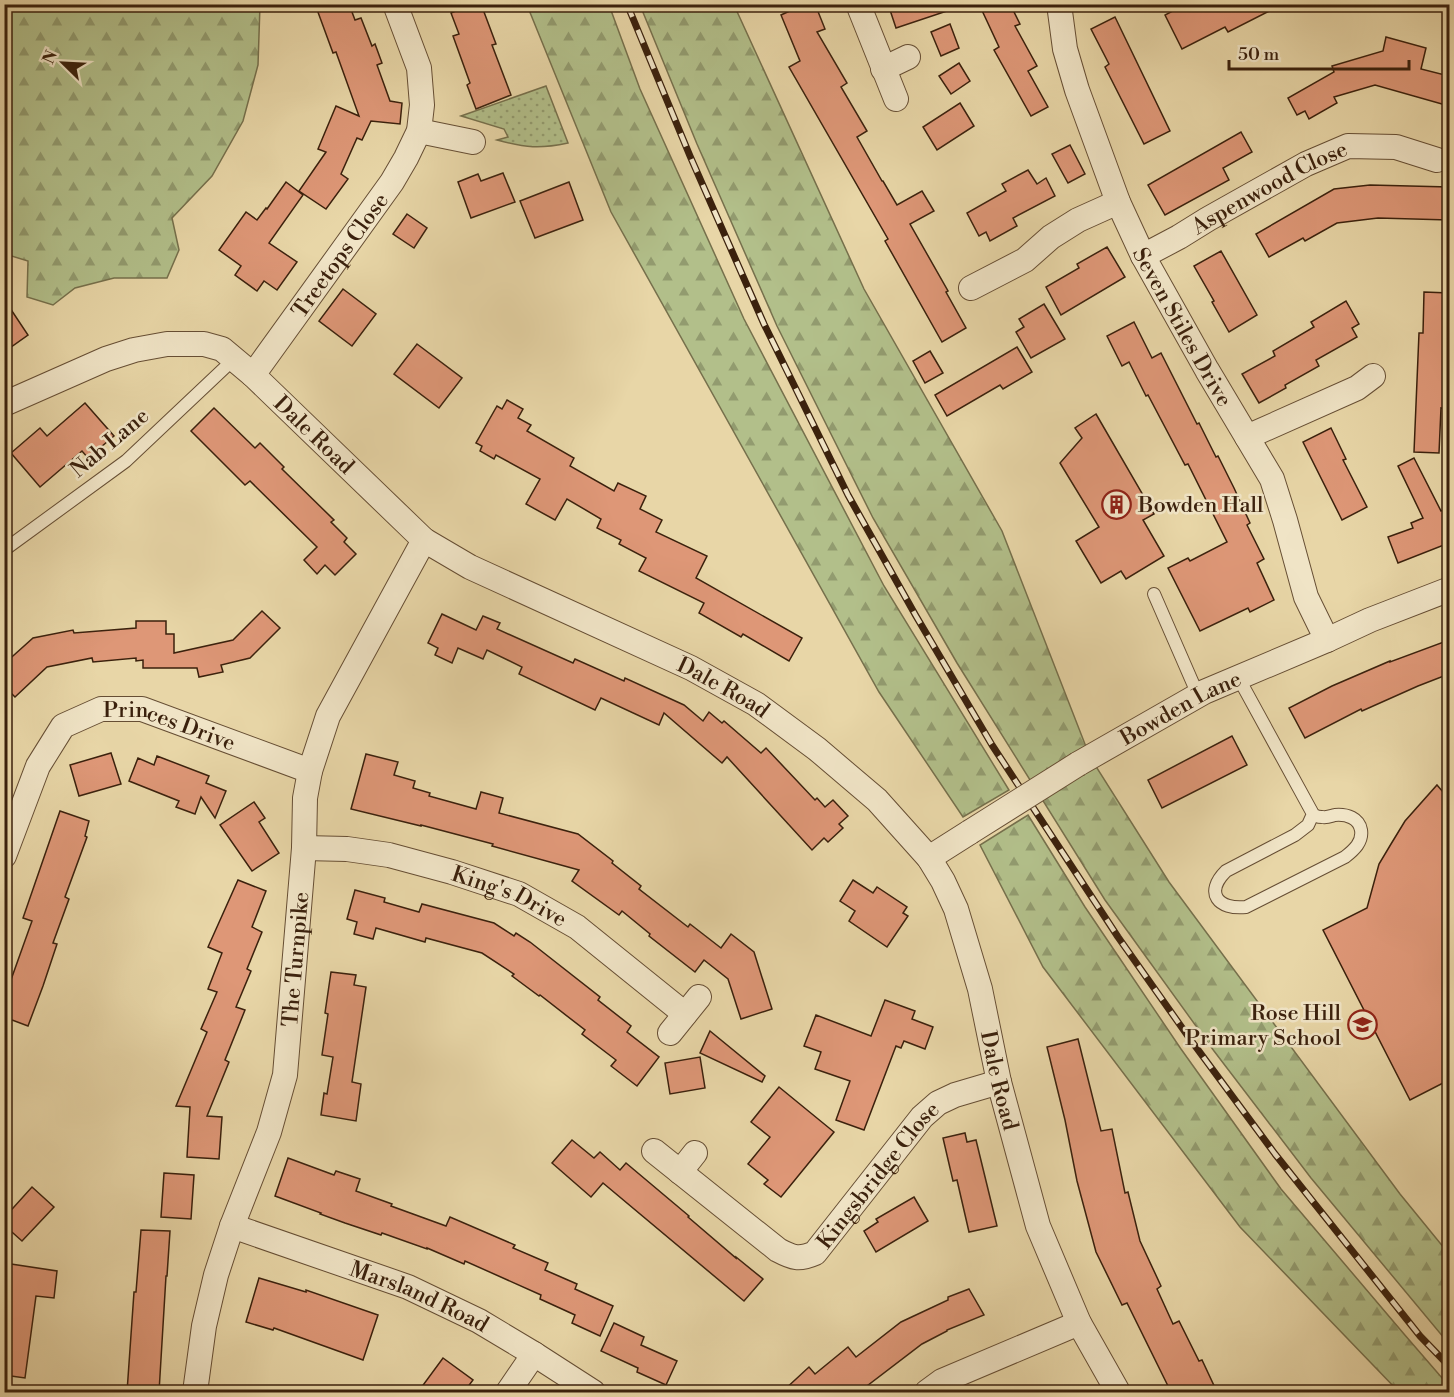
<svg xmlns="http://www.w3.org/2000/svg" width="1454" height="1397" font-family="'Libre Bodoni',serif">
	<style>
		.forest { fill: url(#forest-firs); stroke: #76704c; stroke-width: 1.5 }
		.park { fill: url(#park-dots); stroke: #76704c; stroke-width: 1.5 }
		.building { fill: #de9777; stroke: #3b210d; stroke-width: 1.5 }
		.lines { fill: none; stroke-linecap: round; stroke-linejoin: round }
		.service-casing { stroke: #664e34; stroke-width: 14 }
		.minor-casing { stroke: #664e34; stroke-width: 26 }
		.service { stroke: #f0e4c6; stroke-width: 12 }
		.minor { stroke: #f0e4c6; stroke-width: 24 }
		.rail-casing { stroke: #3b210d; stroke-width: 7 }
		.rail { stroke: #f0e4c6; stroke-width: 4.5; stroke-dasharray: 14; stroke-linecap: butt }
		.minor-bridge-casing { stroke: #664e34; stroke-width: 26; stroke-linecap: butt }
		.minor-bridge { stroke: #f0e4c6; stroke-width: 24 }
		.labels { text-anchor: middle; stroke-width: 5; stroke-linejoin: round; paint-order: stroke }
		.street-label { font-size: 22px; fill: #3b210d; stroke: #f0e4c6 }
		.poi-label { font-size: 22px; fill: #3b210d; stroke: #f0e4c6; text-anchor: start }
	</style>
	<defs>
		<pattern id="forest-firs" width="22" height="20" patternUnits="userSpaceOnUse" patternTransform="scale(1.5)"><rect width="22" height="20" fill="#b2bf8a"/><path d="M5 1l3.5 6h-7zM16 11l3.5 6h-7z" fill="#929b6f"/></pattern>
		<pattern id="park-dots" width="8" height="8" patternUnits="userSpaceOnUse" patternTransform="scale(1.5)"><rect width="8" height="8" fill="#b2bf8a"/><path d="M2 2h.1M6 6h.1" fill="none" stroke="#929b6f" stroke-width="1.8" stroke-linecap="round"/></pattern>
	</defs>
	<rect width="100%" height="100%" fill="#e8d6a7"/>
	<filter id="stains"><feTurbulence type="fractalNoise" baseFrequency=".00333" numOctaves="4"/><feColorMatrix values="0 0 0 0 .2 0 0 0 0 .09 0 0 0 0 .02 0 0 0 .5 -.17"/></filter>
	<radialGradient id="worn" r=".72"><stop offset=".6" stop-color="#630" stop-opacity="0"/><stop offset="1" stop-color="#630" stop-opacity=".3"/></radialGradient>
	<!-- forest -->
	<g class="forest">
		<polygon points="4,5 260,5 258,65 243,121 212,176 172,218 179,250 167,278 114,278 75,288 53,305 27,297 28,261 5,254"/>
		<polygon points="527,5 609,5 640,89 744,319 884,586 1009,790 963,817 879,692 611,212"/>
		<polygon points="640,5 734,5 864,289 1002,531 1090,757 1169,882 1400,1194 1449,1254 1449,1344 1311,1178 1214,1051 1105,900 957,663 873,518 777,326 697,144"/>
		<polygon points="1028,815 1085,907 1181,1049 1281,1189 1404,1334 1449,1386 1449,1392 1399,1392 1240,1227 1043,967 980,845"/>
	</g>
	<!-- park -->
	<path class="park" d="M546,86L568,143C540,149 526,148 497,140L508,137L504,129L461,116Z"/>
	<!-- building -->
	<g class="building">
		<polygon points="315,4 349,4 355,20 361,18 372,46 375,44 382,63 377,65 390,101 402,103 400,124 371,121 362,140 357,138 341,174 348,179 326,209 299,191 326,152 318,149 336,106 359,116 336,52 333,53"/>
		<polygon points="472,4 481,4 496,44 492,45 511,95 476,109 467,85 470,83 453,36 459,34 451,13"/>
		<polygon points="805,4 815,4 825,29 817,32 847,83 841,87 867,131 857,137 882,181 883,181 897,205 922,191 934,211 910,224 948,291 946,292 966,328 942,342 885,241 888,239 789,67 800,61 781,15"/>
		<polygon points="888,4 956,4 956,8 896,28"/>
		<polygon points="979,4 1010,4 1020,24 1015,26 1037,66 1028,71 1048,107 1031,116 994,50 999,47"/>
		<polygon points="1186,4 1283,4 1228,32 1225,27 1182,49 1165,15"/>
		<polygon points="1115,17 1170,131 1144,144 1105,67 1109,64 1091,29"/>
		<polygon points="950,24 959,48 941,56 931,32"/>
		<polygon points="1386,37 1426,48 1421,69 1449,76 1449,106 1375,85 1334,97 1337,103 1309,119 1305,111 1297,115 1288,98 1334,72 1332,66 1383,51"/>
		<polygon points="959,63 970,81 951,94 939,76"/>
		<polygon points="960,103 974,126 937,150 923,127"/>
		<polygon points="1241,132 1252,152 1223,168 1229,180 1165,215 1148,185"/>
		<polygon points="1070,145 1085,174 1068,183 1052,154"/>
		<polygon points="1028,170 1037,184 1046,178 1055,196 1013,218 1017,226 990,241 986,232 979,236 967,213 1006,191 1002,184"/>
		<polygon points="503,173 515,202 471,218 458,182 478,174 481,181"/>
		<polygon points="286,182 303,195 269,243 297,262 277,290 264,281 257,291 235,275 241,266 219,250 246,212 257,220 266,208 267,209"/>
		<polygon points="569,182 583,220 535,238 520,201"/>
		<polygon points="1370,185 1449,187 1449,220 1378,218 1337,223 1305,241 1303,238 1269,257 1256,234 1334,189"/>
		<polygon points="407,214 427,228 414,248 393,234"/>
		<polygon points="1107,247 1125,277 1061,315 1046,287 1079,268 1077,264"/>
		<polygon points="1221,251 1257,315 1229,332 1212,302 1214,301 1194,266"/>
		<polygon points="343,289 376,314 352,346 319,321"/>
		<polygon points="1424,292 1449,293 1449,352 1446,409 1441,408 1439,453 1414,452 1419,333 1423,333"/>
		<polygon points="4,299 28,335 4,352"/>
		<polygon points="1346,301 1359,324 1352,328 1357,337 1316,360 1319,366 1285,385 1286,388 1259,403 1242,374 1275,356 1273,351 1314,327 1311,322"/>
		<polygon points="1044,304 1065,339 1031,358 1016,332 1024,327 1019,319"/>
		<polygon points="1134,322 1152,358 1161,353 1197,424 1199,423 1216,457 1218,456 1234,488 1250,523 1247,525 1264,559 1257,563 1274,600 1250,612 1248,608 1200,631 1168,568 1188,558 1190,561 1227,542 1188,464 1185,465 1148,395 1146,396 1129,362 1122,366 1107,336"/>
		<polygon points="417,344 462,378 439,408 394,374"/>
		<polygon points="1017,347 1032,372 1003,389 1000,385 947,416 935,395"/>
		<polygon points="930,351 943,373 925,383 913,361"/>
		<polygon points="507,400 523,409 518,418 531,425 527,431 574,458 570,466 614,491 618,483 646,496 640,509 662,520 656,532 707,556 696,578 802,638 789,661 743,634 741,637 699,613 704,603 639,571 646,558 619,544 621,540 597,528 601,519 567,499 555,520 526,504 540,479 496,455 494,459 480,451 482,446 476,443 497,406 502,409"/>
		<polygon points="85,403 114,436 88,458 82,451 40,487 11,453 40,428 47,436"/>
		<polygon points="214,408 255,448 260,443 284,467 282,469 334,520 331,522 347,538 344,542 356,554 335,575 325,565 317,574 304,560 317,547 250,481 245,485 191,431"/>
		<polygon points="1096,414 1154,514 1143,520 1164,556 1126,579 1121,571 1101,583 1076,541 1099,527 1060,463 1082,438 1075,428"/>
		<polygon points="1331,428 1346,459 1343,460 1367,507 1342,520 1303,442"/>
		<polygon points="1414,458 1441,511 1449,507 1449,543 1398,563 1388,537 1413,528 1411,523 1423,518 1398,466"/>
		<polygon points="262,611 280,628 250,658 221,665 223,672 199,677 197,668 143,668 143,660 136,661 136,658 93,662 92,658 47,667 15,697 4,686 4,664 33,638 73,630 74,633 136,628 136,621 166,621 166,634 174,634 174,653 233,640"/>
		<polygon points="442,614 476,630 483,616 500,623 497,629 573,663 575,659 624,681 625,678 684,705 703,721 709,712 722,723 724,721 761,753 766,748 815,800 817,798 825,807 833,800 848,816 839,824 843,828 828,842 824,838 812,850 727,757 722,763 664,713 659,725 601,698 595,710 519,674 522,667 487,650 483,659 458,648 452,663 435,655 438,648 428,643"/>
		<polygon points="1449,640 1449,674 1418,686 1362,711 1361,709 1305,738 1289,708 1332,686 1390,661 1390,662"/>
		<polygon points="1232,736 1247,765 1162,808 1148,780"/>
		<polygon points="111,753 121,784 79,796 70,765"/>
		<polygon points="366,754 398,762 394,775 415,781 413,788 430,793 429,796 476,809 481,792 503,798 499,813 578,834 613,861 612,863 641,886 639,889 688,927 690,924 721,948 731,934 754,952 772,1009 741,1019 728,979 704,960 695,972 649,936 650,934 622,911 619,915 572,881 579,870 492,846 493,844 421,825 421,826 351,809"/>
		<polygon points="157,756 209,776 206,783 226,791 215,818 201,797 195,814 176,807 179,801 129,781 138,758 154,765"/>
		<polygon points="1437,785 1449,799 1449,1080 1410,1100 1323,930 1367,908 1379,864 1391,844 1405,821"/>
		<polygon points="254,802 265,818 259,822 279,853 252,871 220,825"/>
		<polygon points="60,811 89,821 85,836 87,837 65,897 69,899 53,943 57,944 43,986 28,1026 4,1017 4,1009 11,993 7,991 32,921 23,918"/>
		<polygon points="238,880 266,891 252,927 262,932 247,969 251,971 236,1007 245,1010 225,1060 229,1062 207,1116 222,1117 219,1159 187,1157 190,1107 176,1106 207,1032 201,1029 217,992 208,989 222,953 208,947"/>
		<polygon points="853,880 873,893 877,887 907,907 903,913 908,916 887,947 849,921 855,911 840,901"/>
		<polygon points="355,890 385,898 384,902 419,912 422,904 494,923 514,936 516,933 530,942 600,997 598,1000 631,1026 627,1032 659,1057 637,1086 611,1066 616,1060 582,1034 585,1030 540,995 539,996 512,976 514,974 482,953 426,938 425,942 376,928 373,939 354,934 357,922 347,919"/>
		<polygon points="331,972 356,975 354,985 366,987 352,1082 361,1084 356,1121 321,1115 324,1093 327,1094 333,1057 322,1055 328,1014 325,1013"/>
		<polygon points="885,1000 915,1011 912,1019 933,1027 925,1049 904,1041 901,1048 896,1046 864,1130 836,1120 850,1081 815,1069 821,1052 804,1046 816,1015 871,1036"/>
		<polygon points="710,1031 765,1076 762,1082 700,1053"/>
		<polygon points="1078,1039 1101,1131 1112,1129 1125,1193 1128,1192 1140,1241 1161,1286 1157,1289 1173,1324 1179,1321 1199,1361 1202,1360 1217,1392 1171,1392 1127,1303 1122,1305 1096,1252 1077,1181 1065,1120 1047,1047"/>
		<polygon points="700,1057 705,1088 670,1094 665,1063"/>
		<polygon points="779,1087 834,1132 781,1197 764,1184 768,1180 748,1164 770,1137 751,1122"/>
		<polygon points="965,1133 967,1142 976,1140 997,1226 969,1232 957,1180 953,1181 943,1138"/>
		<polygon points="572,1140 594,1158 600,1152 620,1170 626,1163 689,1216 688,1217 736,1258 736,1257 763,1279 744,1301 603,1183 591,1197 552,1163"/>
		<polygon points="288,1158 334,1175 336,1171 360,1179 356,1191 392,1204 391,1206 446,1226 450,1217 515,1245 513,1248 548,1263 545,1270 577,1284 575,1289 613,1306 600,1336 572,1323 575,1315 540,1299 541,1295 465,1261 464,1264 427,1248 427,1249 382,1233 381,1235 345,1223 320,1214 321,1213 275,1196"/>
		<polygon points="164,1173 194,1175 191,1219 161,1217"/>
		<polygon points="32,1187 54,1207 22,1241 4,1225 4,1218"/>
		<polygon points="914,1197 928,1221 876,1252 864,1231 878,1222 876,1219"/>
		<polygon points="141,1230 170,1231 167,1276 166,1276 159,1392 127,1392 134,1292 136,1292"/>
		<polygon points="11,1264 57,1271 54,1298 36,1296 25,1378 4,1375 4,1318"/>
		<polygon points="259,1278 306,1292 306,1290 378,1315 363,1360 274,1328 273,1330 246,1322"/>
		<polygon points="969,1289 984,1315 947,1330 947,1331 922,1344 859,1392 782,1392 809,1367 815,1374 848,1347 856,1357 901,1322 948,1300 948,1297"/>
		<polygon points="614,1323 644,1337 641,1345 677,1361 666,1385 637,1372 638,1368 601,1351"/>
		<polygon points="443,1358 473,1380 464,1392 418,1392"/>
	</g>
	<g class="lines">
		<defs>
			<g id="service">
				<polyline points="4,550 126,461 234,359"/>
				<polyline points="1154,594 1198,695"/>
				<path d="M1238,677L1313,814C1315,816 1319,817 1322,817C1327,818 1331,816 1335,815C1347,814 1359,818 1361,830C1363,842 1354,850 1345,857L1246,907C1218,910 1204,893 1226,871L1295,835L1308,825L1313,814"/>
			</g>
			<g id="minor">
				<polyline points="858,4 896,99"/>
				<path id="s1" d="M1059,4L1065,49L1077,90L1118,202L1143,256L1207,370L1272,479L1285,520L1306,597L1327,640"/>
				<polyline points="883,69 908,57"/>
				<polyline points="419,131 473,142"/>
				<path id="s2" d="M1143,256L1179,237L1208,219L1306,164L1348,146L1396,147L1437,160"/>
				<polyline points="971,288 1025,260 1051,237 1078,220 1118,202"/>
				<path id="s3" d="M253,375L392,182L406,158L419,131L422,105L419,68L395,4"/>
				<path id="s4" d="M4,404L106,359L134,350L167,344H204L222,349L253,375L424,540L470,567L691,668L756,704L817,749L877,800L929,858L943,881L956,909L980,989L999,1082L1038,1226L1079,1323L1118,1392"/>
				<polyline points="1247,437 1357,388 1373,376"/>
				<path id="s5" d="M1078,764L1204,692L1327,640L1370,620L1450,589"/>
				<path id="s6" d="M304,848L347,849L389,855L452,872L519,894L577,927L685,1014"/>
				<path id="s7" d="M4,856L38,766L63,726L101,709H142L310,771"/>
				<polyline points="929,858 970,832"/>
				<polyline points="670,1033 699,997"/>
				<path id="s8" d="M654,1151L778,1250C793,1258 799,1260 815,1253L922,1117L938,1103L955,1095L999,1082"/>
				<polyline points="680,1172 695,1153"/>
				<path id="s9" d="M232,1226L408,1287L479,1321L534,1354L593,1392"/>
				<path id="s10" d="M195,1392L204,1326L216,1275L232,1226L269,1132L285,1075L304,848L305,798L310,771L328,716L424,540"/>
				<polyline points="508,1392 534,1354"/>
				<polyline points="927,1392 942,1381 1079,1323"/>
			</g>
		</defs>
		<!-- service casing -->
		<use href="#service" class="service-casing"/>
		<!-- minor casing -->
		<use href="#minor" class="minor-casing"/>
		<!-- service -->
		<use href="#service" class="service"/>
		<!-- minor -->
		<use href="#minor" class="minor"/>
		<defs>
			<polyline id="rail" points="627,4 690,156 764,324 848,495 916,616 992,745 1118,937 1190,1039 1275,1154 1420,1336 1450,1367"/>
		</defs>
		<!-- rail casing -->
		<use href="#rail" class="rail-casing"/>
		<!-- rail -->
		<use href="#rail" class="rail"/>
		<defs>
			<polyline id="minor-bridge" points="970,832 1078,764"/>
		</defs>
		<!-- minor-bridge casing -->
		<use href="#minor-bridge" class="minor-bridge-casing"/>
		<!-- minor-bridge -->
		<use href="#minor-bridge" class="minor-bridge"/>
	</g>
	<!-- icons -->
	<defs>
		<symbol id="building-ring" viewBox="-11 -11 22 22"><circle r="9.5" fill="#f0e4c6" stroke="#8f2418" stroke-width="1.5"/><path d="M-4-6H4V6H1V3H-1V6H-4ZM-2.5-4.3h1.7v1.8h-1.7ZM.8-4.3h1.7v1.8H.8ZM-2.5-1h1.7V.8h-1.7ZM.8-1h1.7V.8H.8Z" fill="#8f2418"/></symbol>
		<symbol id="school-ring" viewBox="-11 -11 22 22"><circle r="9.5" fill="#f0e4c6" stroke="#8f2418" stroke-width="1.5"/><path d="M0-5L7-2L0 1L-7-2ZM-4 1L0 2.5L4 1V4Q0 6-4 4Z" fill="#8f2418"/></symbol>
	</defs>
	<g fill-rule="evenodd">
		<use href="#building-ring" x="1100" y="488" width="33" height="33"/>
		<use href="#school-ring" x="1346" y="1008" width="33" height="33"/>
	</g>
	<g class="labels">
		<!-- street labels -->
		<g class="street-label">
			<text dy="8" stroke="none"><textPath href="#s2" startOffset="144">Aspenwood Close</textPath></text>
			<text dy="8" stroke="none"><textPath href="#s3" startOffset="148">Treetops Close</textPath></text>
			<text dy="8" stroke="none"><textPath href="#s1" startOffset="348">Seven Stiles Drive</textPath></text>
			<text dy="8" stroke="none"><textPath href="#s4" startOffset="356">Dale Road</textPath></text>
			<text transform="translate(109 442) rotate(-40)" y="8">Nab Lane</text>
			<text dy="8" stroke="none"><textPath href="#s4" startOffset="842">Dale Road</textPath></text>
			<text dy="8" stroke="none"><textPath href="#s5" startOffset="117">Bowden Lane</textPath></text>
			<text dy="8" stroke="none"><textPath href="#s7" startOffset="256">Princes Drive</textPath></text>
			<text dy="8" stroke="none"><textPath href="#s6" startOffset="213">King's Drive</textPath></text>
			<text dy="8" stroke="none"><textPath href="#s10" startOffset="447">The Turnpike</textPath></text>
			<text dy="8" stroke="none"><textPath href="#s4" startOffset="1346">Dale Road</textPath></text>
			<text dy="8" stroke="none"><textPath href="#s8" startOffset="298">Kingsbridge Close</textPath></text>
			<text dy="8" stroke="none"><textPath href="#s9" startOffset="200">Marsland Road</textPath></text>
		</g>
		<!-- poi labels -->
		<g class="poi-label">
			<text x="1138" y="512">Bowden Hall</text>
			<text x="1341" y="1020" text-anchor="end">Rose Hill<tspan x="1341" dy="25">Primary School</tspan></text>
		</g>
	</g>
	<!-- margin -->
	<rect width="1454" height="1397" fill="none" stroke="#e8d6a7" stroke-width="24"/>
	<rect x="6" y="6" width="1442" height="1385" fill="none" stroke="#3b210d" stroke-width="3"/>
	<rect x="12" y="12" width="1430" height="1373" fill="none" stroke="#3b210d" stroke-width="1.5"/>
	<!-- north arrow -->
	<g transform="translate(63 63) rotate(294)" stroke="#f0e4c6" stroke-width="4.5" paint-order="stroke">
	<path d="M0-4.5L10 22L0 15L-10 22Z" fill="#3b210d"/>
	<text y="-9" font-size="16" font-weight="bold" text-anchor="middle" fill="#3b210d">N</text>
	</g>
	<!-- scale -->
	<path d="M1229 60v9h180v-9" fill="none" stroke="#3b210d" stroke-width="3"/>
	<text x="1238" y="60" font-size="18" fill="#3b210d" stroke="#f0e4c6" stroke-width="4.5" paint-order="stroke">50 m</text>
	<rect width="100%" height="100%" filter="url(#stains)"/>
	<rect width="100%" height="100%" fill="url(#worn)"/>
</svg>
